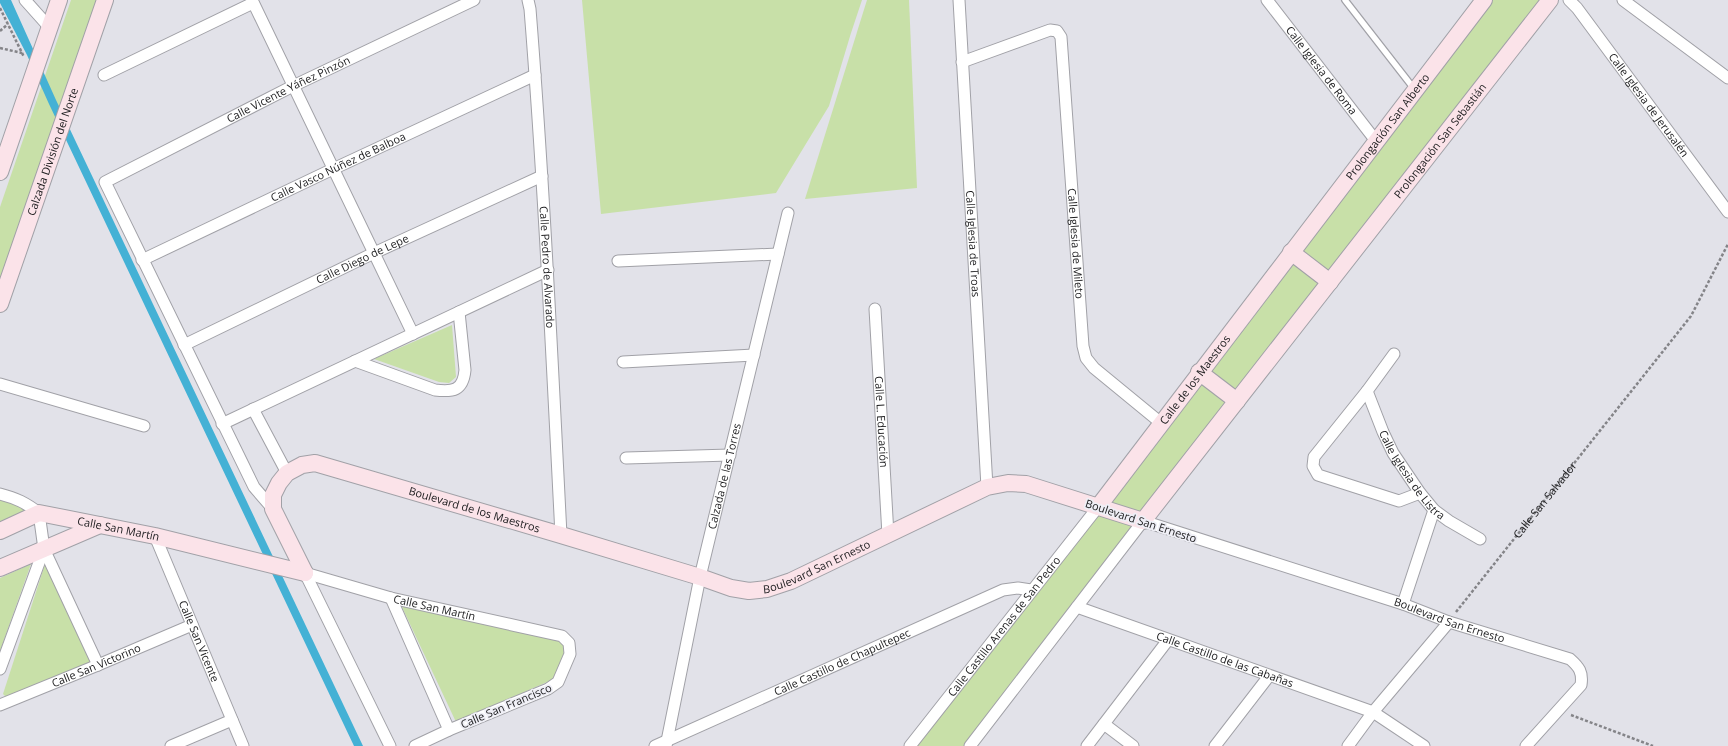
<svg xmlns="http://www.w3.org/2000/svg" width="1728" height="746" font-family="'Open Sans',sans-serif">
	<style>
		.green { fill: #c8e0a8 }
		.water { fill: #44b1d5 }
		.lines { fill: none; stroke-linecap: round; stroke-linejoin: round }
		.lane-casing { stroke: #a1a1a7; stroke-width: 8 }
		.street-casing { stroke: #a1a1a7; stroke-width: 13 }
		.secondary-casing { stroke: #a1a1a7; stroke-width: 18 }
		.path { stroke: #848488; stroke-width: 2.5; stroke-dasharray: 3 2; stroke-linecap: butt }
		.lane { stroke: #fff; stroke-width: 5.5 }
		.street { stroke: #fff; stroke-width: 11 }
		.secondary { stroke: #fbe3e9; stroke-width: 16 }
		.labels { text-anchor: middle; stroke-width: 3.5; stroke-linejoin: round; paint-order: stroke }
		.street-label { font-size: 11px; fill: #1b1b1d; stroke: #efeff6 }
	</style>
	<rect width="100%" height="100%" fill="#e2e2e9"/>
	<!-- green -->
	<g class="green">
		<polygon points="71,0 99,0 0,285 0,207"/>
		<polygon points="582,0 862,0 851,33 829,106 776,193 601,214"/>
		<polygon points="867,0 909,0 917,188 805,199"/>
		<polygon points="1490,0 1543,0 967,746 916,746"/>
		<polygon points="452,325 456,377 449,383 439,382 374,359"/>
		<polygon points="0,497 28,510 0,522"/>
		<polygon points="46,561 92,663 6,697 3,694"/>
		<polygon points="31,564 0,651 0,578"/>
		<polygon points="401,605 558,640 564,645 564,655 554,679 456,722"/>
	</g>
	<!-- water -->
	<polygon class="water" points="0,0 11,0 56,100 363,746 354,746 49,104 27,55 0,3"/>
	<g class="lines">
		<defs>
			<polyline id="lane" points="1345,0 1415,90"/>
			<g id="street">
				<polyline points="25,0 50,28"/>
				<polyline points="252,0 413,334"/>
				<path id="s2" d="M528,0L530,9C544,184 552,359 561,535"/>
				<path id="s3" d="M959,0L987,487"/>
				<path id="s4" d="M1267,0L1376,141"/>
				<path id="s5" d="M1569,0L1577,8L1728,212"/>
				<polyline points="1623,0 1728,78"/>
				<path id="s6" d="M962,62L1050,30L1057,31L1061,37L1083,346L1086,358L1094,368L1161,423"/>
				<polyline points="104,75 253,3"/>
				<path id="s7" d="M142,260L333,169L535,75"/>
				<polyline points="618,261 778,254"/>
				<path id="s8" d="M875,309L888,535"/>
				<path id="s9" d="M184,345L374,253L542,176"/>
				<polyline points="1394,354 1367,391 1314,457 1313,466 1318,475 1399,501 1420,493"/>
				<path d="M355,361L435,390C453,392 463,391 465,370L459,312"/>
				<polyline points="623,362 754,355"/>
				<polyline points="0,384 144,426"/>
				<path id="s10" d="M1367,391L1383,432L1393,453L1420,493L1434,510L1449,521L1480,539"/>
				<polyline points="253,409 287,473"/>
				<polyline points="222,424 548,270"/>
				<polyline points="626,458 730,455"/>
				<path d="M0,494C16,498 26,503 39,513L44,549L98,665"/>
				<path id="s11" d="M273,509L254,487L105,182L293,86L474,0"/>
				<path id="s12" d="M155,536L243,746"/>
				<path id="s13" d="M305,573L391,598L562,636L569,643L570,654L558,682L548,689L449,730L415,746"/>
				<polyline points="305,573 390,746"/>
				<polyline points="391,598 449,730"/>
				<polyline points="1403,604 1434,510"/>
				<path id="s14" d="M1077,607L1373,712L1424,746"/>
				<polyline points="0,669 44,549"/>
				<path id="s15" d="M0,705L98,665L192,625"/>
				<polyline points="1104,724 1133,746"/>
				<polyline points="171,746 232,720"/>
				<path id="s16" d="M655,746L1003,590L1018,588L1031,590"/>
				<path id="s17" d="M666,746L700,577L788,213"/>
				<path id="s18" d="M910,746L1098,507"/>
				<path id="s19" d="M970,746L1143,521L1403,604L1449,622L1570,659C1579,667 1583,672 1581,685L1526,746"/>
				<polyline points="1087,746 1168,640"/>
				<polyline points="1215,746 1269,676"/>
				<polyline points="1348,746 1373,712 1449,622"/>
			</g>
			<g id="secondary">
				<polyline points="0,172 59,0"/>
				<polyline points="1291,252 1330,282"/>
				<path id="s20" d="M0,304L105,0"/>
				<polyline points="1199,372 1237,401"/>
				<path id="s21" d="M1098,507L1484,0"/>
				<path id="s22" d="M0,531L39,513L155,536L305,573"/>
				<polyline points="0,568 100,525"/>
				<path id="s23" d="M305,573L273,509V495L279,483L287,473L302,465L315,463L561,535L700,577L731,588L749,591L767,589L791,581L987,487L1008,483L1026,484L1143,521L1550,0"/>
			</g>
		</defs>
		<!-- lane casing -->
		<use href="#lane" class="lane-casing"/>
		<!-- street casing -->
		<use href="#street" class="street-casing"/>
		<!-- secondary casing -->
		<use href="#secondary" class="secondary-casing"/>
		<!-- path -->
		<g class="path">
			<polyline points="0,8 24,57"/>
			<polyline points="0,31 8,24"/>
			<polyline points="0,48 22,53"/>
			<path id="s1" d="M1456,612L1691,316L1728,244"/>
			<polyline points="1571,715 1653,746"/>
		</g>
		<!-- lane -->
		<use href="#lane" class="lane"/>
		<!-- street -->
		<use href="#street" class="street"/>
		<!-- secondary -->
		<use href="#secondary" class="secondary"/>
	</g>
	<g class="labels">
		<!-- street labels -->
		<g class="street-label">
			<text dy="4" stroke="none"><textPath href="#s4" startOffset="89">Calle Iglesia de Roma</textPath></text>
			<text dy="4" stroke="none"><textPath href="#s11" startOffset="574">Calle Vicente Yáñez Pinzón</textPath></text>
			<text dy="4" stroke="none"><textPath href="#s5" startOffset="132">Calle Iglesia de Jerusalén</textPath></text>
			<text dy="4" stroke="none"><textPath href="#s21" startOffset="478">Prolongación San Alberto</textPath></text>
			<text dy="4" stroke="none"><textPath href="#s23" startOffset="1500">Prolongación San Sebastián</textPath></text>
			<text dy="4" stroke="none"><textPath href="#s20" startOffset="161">Calzada División del Norte</textPath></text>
			<text dy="4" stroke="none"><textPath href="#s7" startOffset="217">Calle Vasco Núñez de Balboa</textPath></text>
			<text dy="4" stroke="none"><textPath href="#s3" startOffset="244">Calle Iglesia de Troas</textPath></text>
			<text dy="4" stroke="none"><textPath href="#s6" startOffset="315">Calle Iglesia de Mileto</textPath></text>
			<text dy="4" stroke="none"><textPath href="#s9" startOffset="198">Calle Diego de Lepe</textPath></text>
			<text dy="4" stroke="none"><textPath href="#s2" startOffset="268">Calle Pedro de Alvarado</textPath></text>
			<text dy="4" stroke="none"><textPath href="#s21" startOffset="160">Calle de los Maestros</textPath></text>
			<text dy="4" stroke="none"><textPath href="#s8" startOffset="113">Calle L. Educación</textPath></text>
			<text dy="4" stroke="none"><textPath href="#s10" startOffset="96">Calle Iglesia de Listra</textPath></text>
			<text dy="4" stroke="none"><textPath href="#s17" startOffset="276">Calzada de las Torres</textPath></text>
			<text dy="4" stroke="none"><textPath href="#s1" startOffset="143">Calle San Salvador</textPath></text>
			<text dy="4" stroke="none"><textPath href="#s23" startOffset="308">Boulevard de los Maestros</textPath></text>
			<text transform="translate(1141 521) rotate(18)" y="4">Boulevard San Ernesto</text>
			<text dy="4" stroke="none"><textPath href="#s22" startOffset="124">Calle San Martín</textPath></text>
			<text dy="4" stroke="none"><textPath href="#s23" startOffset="667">Boulevard San Ernesto</textPath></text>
			<text dy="4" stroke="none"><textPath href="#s13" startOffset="134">Calle San Martín</textPath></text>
			<text dy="4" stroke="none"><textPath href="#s19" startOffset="606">Boulevard San Ernesto</textPath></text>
			<text dy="4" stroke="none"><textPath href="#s18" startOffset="152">Calle Castillo Arenas de San Pedro</textPath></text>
			<text dy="4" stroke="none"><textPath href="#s12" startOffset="114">Calle San Vicente</textPath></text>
			<text dy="4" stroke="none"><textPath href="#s14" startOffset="157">Calle Castillo de las Cabañas</textPath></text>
			<text dy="4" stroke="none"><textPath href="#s16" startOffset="205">Calle Castillo de Chapultepec</textPath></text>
			<text dy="4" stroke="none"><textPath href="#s15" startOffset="104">Calle San Victorino</textPath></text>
			<text transform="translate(506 706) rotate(-23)" y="4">Calle San Francisco</text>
		</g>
	</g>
</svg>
